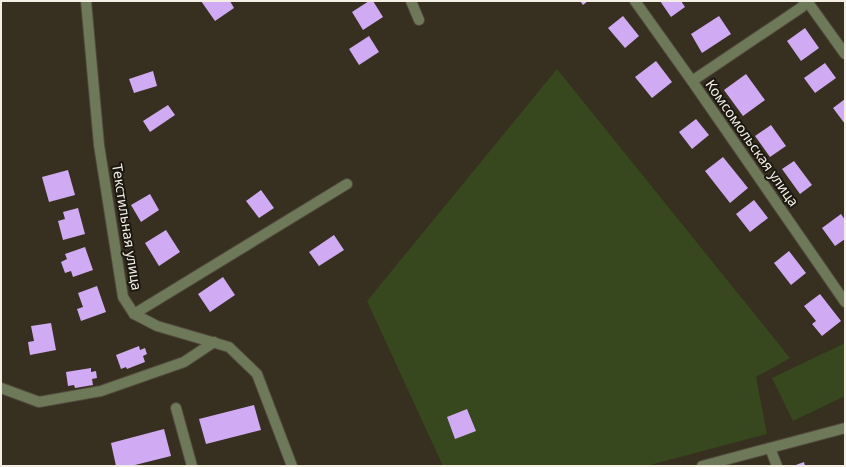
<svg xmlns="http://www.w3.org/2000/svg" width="846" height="467" font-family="'Noto Sans',sans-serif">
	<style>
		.green { fill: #37481e }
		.building { fill: #d0abf3 }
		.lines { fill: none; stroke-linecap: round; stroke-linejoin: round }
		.minor-casing { stroke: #514a3c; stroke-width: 12 }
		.minor { stroke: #6e7959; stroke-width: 10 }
		.labels { text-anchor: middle; stroke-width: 4; stroke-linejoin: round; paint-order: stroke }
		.street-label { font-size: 14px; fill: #f4efe5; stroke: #1b1811 }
	</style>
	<rect width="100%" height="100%" fill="#372f20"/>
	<!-- green -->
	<g class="green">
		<polygon points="557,69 790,358 756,377 767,434 646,466 443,466 367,301"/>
		<polygon points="845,343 845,396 793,421 772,378"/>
	</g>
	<!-- building -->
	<g class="building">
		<polygon points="201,1 230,1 234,8 215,21"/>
		<polygon points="369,1 373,1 383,17 363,30 352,12"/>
		<polygon points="580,1 588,1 583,5"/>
		<polygon points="660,1 681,1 685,7 671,17"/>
		<polygon points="623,16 639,36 625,48 608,28"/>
		<polygon points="719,16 731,34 702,53 691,34"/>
		<polygon points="805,28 819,48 801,61 787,41"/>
		<polygon points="369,36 379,52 359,65 349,49"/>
		<polygon points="656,61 672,82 652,98 635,77"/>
		<polygon points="825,63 836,78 815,93 804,78"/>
		<polygon points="153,71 157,86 134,93 129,79"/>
		<polygon points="746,74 765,100 743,116 724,90"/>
		<polygon points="845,99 845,124 833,108"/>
		<polygon points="168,105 175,115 150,132 143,121"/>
		<polygon points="696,119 709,135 692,149 679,132"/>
		<polygon points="771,125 786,146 770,157 755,136"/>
		<polygon points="723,157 748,188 730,203 705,171"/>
		<polygon points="794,161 812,185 800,194 782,169"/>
		<polygon points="68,170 75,195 49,202 42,177"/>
		<polygon points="261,190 274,208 259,218 246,201"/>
		<polygon points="150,194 159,210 141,222 131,205"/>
		<polygon points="754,200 768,218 750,232 736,214"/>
		<polygon points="78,208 85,234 63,240 58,221 65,219 63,212"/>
		<polygon points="841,214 845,220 845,239 835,246 822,228"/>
		<polygon points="166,230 180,252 159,266 145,243"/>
		<polygon points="334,235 344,250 319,266 309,252"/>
		<polygon points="85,247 93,270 73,277 71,271 65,273 61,262 67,259 65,254"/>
		<polygon points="789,251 806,273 791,285 774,263"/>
		<polygon points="223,277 235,295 210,312 198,294"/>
		<polygon points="97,286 106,312 81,321 77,309 83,307 78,293"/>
		<polygon points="820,294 841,321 822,336 812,324 816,321 804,306"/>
		<polygon points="51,323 56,350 30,355 28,342 34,341 31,326"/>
		<polygon points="139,346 140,350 145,348 147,354 143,356 145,362 127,369 126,367 121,369 116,355"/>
		<polygon points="91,368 91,372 96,371 97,378 92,379 93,385 75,388 74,385 68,386 66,372"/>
		<polygon points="254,405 261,430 206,444 199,419"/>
		<polygon points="467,409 476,431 455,439 447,417"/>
		<polygon points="164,429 171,456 131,466 116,466 111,443"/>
		<polygon points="804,462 805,466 793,466"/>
	</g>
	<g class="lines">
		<defs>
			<g id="minor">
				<polyline points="86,1 99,145 123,297 134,314 157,326 229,347 257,374 292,466"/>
				<polyline points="411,1 419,20"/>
				<polyline points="635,1 692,81 845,302"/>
				<polyline points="807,1 845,54"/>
				<polyline points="692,81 802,7 805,1"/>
				<polyline points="134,314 347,184"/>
				<polyline points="1,388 39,402 101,391 184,362 214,342"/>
				<polyline points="176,408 192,466"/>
				<polyline points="770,448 777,466"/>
				<polyline points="702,466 845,428"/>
			</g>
		</defs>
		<!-- minor casing -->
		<use href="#minor" class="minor-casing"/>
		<!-- minor -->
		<use href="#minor" class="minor"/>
	</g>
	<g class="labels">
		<!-- street labels -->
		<g class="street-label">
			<text transform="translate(752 143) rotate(55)" y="5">Комсомольская улица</text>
			<text transform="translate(127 227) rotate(81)" y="5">Текстильная улица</text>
		</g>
	</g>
	<!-- border -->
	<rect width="846" height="467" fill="none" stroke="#f4efe5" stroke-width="4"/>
</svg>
